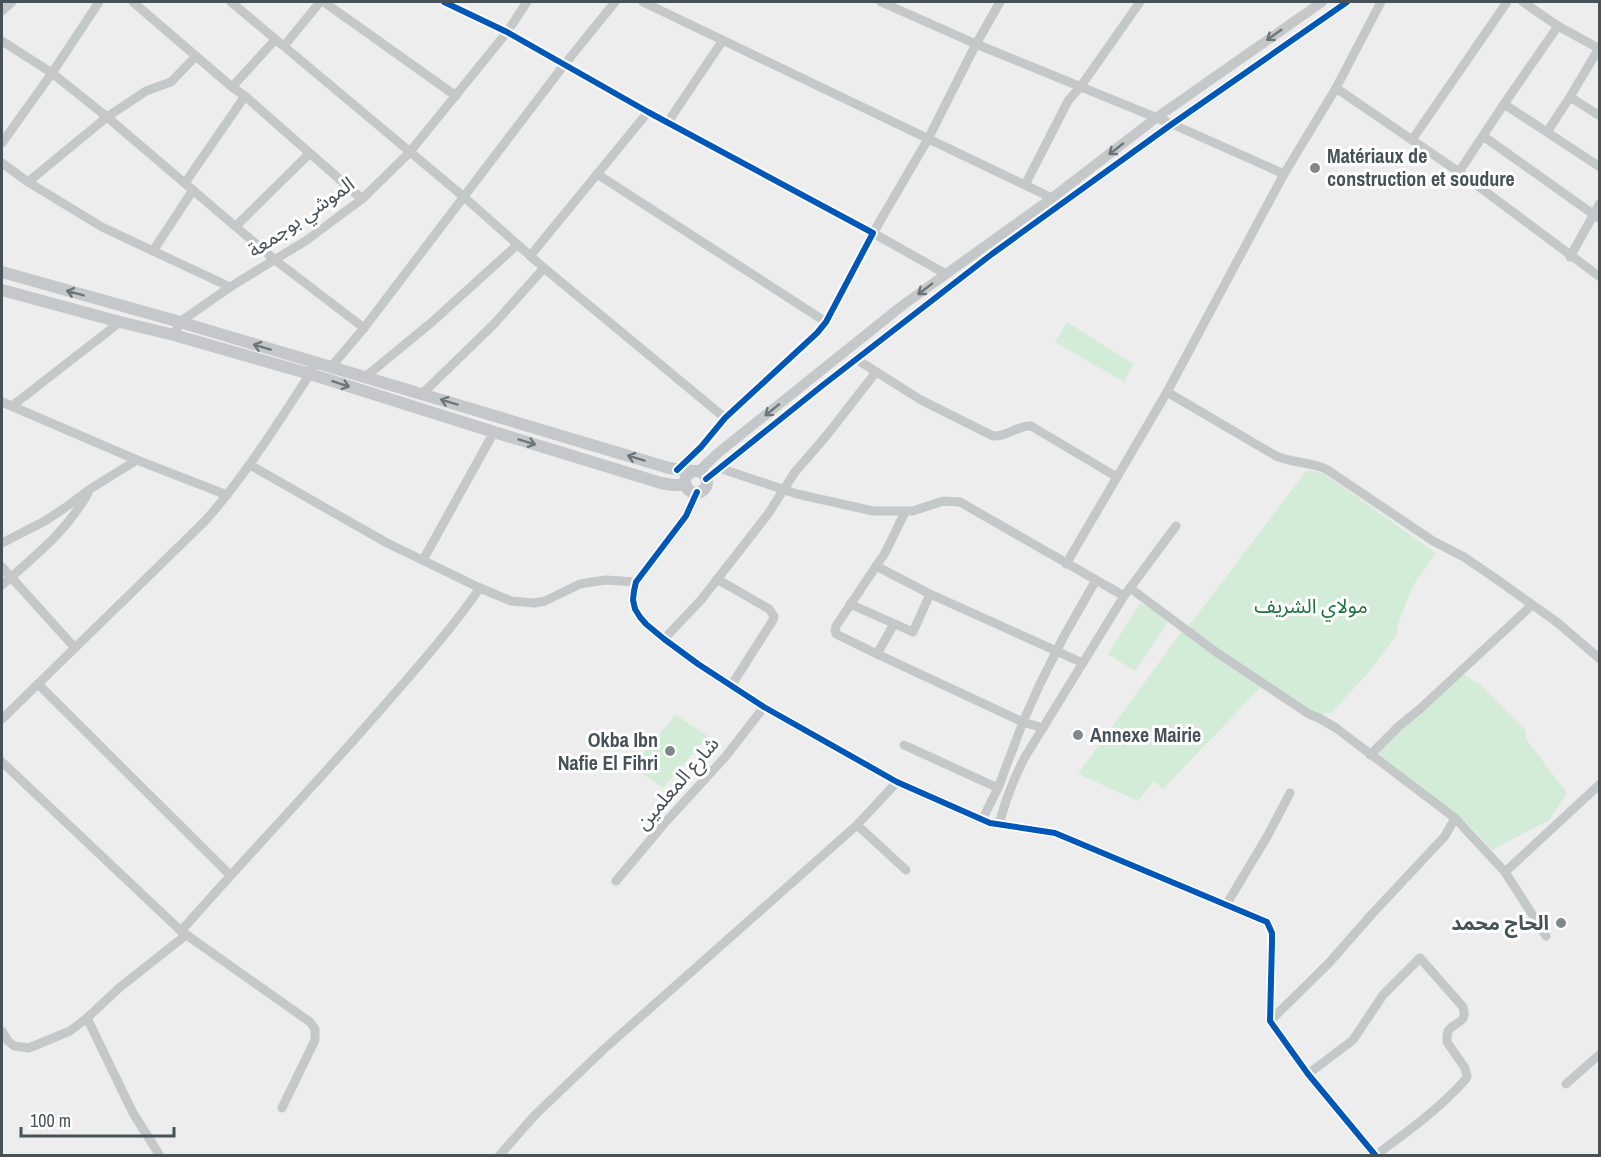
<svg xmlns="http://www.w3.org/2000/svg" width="1601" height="1157" font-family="'Archivo Narrow','Noto Sans Arabic',sans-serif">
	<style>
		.green { fill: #d2ecd8 }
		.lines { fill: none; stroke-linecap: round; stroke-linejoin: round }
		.minor { stroke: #c4c8c9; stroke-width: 9 }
		.tertiary { stroke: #c4c8c9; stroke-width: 10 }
		.secondary { stroke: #c5c8ca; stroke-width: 12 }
		.cycleway-casing { stroke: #fff; stroke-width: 10 }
		.cycleway { stroke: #0057b8; stroke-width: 6 }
		.oneway { stroke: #6c757a }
		.poi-dot { fill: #81888c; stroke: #fff; stroke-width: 2 }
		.labels { text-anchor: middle; stroke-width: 6; stroke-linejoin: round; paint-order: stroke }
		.poi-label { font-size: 20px; font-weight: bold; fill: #465258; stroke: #fff; text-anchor: start }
		.street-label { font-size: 20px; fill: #465258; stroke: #fff }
		.park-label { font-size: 20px; fill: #1c733b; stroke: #fff }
	</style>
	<rect width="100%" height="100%" fill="#eeeded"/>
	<!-- green -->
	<g class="green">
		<polygon points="1067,322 1133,364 1124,382 1055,342"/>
		<polygon points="1307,470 1323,473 1436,553 1414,584 1399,621 1397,634 1370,671 1331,713 1321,714 1311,712 1261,687 1163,789 1154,781 1138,801 1078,774 1182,631 1188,627"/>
		<polygon points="1140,603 1169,620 1135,671 1108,654"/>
		<polygon points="1465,675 1482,686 1526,731 1526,739 1567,793 1549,820 1492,850 1467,823 1388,767 1379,754 1383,746 1459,677"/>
		<polygon points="676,715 708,736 663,788 632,766"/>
	</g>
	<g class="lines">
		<!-- minor -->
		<g class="minor">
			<polyline points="133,2 232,87 245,96 362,199"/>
			<polyline points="231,2 464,197 544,268 725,418"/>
			<polyline points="324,2 456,96"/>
			<polyline points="444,2 507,32 648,112 873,233 826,322 817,333 725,418 701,447 677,470"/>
			<polyline points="643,2 1052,198"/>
			<polyline points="881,2 976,44 1172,124 1284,174"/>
			<polyline points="1523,2 1558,26 1600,49"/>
			<polyline points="2,11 12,2"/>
			<polyline points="2,41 52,73 107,117 275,260 364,328"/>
			<polyline points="284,46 320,2"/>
			<polyline points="232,87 275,40"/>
			<polyline points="1336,88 1459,172 1600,277"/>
			<polyline points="1570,97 1599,48"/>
			<polyline points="1504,104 1600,167"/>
			<polyline points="668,122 723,40"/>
			<polyline points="1547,132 1570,97 1600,116"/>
			<polyline points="1483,136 1600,219"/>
			<polyline points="1412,140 1507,2"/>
			<polyline points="2,143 52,73 99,2"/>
			<polyline points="2,163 28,182 102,227 230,287"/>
			<polyline points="1459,172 1504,104 1558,26"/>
			<polyline points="597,174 826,322"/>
			<polyline points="28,182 107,117 146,91 171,82 196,56"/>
			<polyline points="185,183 245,96"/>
			<polyline points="1025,185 1068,101 1081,86 1140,2"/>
			<polyline points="236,226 309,154"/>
			<polyline points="153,251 193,190"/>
			<polyline points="530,256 648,112"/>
			<polyline points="1570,257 1600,203"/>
			<polyline points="946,274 873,233 928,139 976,44 1000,2"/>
			<polyline points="174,335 180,322 230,287 307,240 362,199 409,153 507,32 527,2"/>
			<path d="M856,359L921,400L993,436C1008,437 1017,425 1031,426L1117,477"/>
			<polyline points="331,367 364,328 564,65 615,2"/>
			<polyline points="364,378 432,322 517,245"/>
			<path d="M1167,392L1276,456C1293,463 1310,462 1326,469L1433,541L1464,557L1492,576L1558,623L1600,659"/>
			<polyline points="422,394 494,324 544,268"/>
			<polyline points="2,402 137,460 227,495"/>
			<polyline points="12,406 120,322"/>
			<polyline points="250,465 387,543 480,588 511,601 535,603 545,601 580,584 592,582 606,580 636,582"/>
			<polyline points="719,468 797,494 873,511 913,511 943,501 960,502 1124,596"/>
			<polyline points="905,512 885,553 836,626 835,630 836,634 877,654 1023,722 1043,728"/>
			<polyline points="2,543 45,521 66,507 90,489 137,460"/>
			<polyline points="423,560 494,432"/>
			<polyline points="1066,564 1167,392 1284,174 1336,88 1381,2"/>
			<polyline points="876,566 930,594 1083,663"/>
			<polyline points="2,567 75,648"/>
			<polyline points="717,579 769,609 774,616 773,620 731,686"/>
			<path d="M2,585C34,557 67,531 88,493"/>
			<polyline points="1130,588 1216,652 1309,714 1319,718 1336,728 1455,818 1505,872 1546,936"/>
			<polyline points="850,604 913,632 930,594"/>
			<polyline points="664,639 701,600 768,514 795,472 827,435 876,372"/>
			<polyline points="877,654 894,624"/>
			<polyline points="38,684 230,875"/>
			<path d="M2,719L205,521C245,476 277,424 310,374L314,363"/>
			<polyline points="904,745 998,788"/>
			<polyline points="1370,755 1398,727 1421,708 1532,605"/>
			<polyline points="2,762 181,931 310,1022 315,1029 315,1040 282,1108"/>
			<polyline points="982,820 998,788 1023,722 1039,686 1064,636 1096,580"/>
			<path d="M999,824C1005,801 1014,778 1025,757L1124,596L1176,526"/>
			<polyline points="857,825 906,870"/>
			<polyline points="1505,872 1600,784"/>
			<polyline points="616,881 663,825 726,756 764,707"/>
			<polyline points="1226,905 1268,835 1290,793"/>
			<path d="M181,931C247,856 316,784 382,708C416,669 450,631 480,588"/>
			<polyline points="87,1018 133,1113 160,1156"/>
			<polyline points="1270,1021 1328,964 1372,914 1445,836 1455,818"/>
			<polyline points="2,1031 8,1041 14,1046 29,1048 70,1031 87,1018 119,988 186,935"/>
			<path d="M1308,1074L1353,1040L1383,995L1420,958L1463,1007C1468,1024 1455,1021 1448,1031C1447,1034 1447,1039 1447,1042L1465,1068L1467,1077L1465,1080C1438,1110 1407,1132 1376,1155"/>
			<polyline points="1566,1084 1600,1054"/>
			<polyline points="499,1156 534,1116 603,1050 857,825 897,782"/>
		</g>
		<!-- tertiary -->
		<g class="tertiary">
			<polyline points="699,471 718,453 903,305 1052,198 1156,118 1322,2"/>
			<polyline points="706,479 823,385 992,254 1172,124 1347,2"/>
			<polyline points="697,492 686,516 636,582 634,591 633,600 635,609 640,617 646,624 664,639 698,664 764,707 897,782 990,823 1055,833 1267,922 1272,933 1272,942 1270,1021 1308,1074 1376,1156"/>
		</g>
		<!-- secondary -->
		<g class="secondary">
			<polyline points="2,272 180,322 669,468 693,471"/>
			<polyline points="2,290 120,322 174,335 310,374 494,432 661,483 673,485 686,485"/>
			<circle cx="696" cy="482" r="11"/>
		</g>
		<defs>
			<g id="cycleway">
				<polyline points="444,2 507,32 648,112 873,233 826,322 817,333 725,418 701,447 677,470"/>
				<polyline points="706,479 823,385 992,254 1172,124 1347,2"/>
				<polyline points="697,492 686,516 636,582 634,591 633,600 635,609 640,617 646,624 664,639 698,664 764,707 897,782 990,823 1055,833 1267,922 1272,933 1272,942 1270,1021 1308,1074 1376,1156"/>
			</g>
		</defs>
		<!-- cycleway casing -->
		<use href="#cycleway" class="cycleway-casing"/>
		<!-- cycleway -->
		<use href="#cycleway" class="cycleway"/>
	</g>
	<!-- one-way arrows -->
	<defs><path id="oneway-shaft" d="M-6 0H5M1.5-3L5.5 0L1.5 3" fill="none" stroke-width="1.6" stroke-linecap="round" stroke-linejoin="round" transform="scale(1.5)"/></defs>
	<g class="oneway">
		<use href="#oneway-shaft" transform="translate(1274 35) rotate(145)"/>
		<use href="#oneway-shaft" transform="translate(1116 149) rotate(142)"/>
		<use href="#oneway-shaft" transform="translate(925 289) rotate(143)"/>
		<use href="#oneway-shaft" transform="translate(75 293) rotate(-165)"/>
		<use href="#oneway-shaft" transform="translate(262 347) rotate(-163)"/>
		<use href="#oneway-shaft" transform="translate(341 384) rotate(18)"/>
		<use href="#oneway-shaft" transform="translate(449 402) rotate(-163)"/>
		<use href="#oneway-shaft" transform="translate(772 410) rotate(141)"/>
		<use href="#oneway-shaft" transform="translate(527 442) rotate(17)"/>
		<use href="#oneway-shaft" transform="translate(636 458) rotate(-163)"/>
	</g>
	<!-- markers -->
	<g class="poi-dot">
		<circle cx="1315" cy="168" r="6"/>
		<circle cx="1078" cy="735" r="6"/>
		<circle cx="670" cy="751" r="6"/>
		<circle cx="1561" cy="923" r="6"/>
	</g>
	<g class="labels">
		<!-- poi labels -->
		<g class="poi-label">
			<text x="1327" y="163">Matériaux de<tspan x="1327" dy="23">construction et soudure</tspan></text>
			<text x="1090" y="742">Annexe Mairie</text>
			<text x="658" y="747" text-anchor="end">Okba Ibn<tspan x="658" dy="23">Nafie El Fihri</tspan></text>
			<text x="1549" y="930" text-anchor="end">الحاج محمد</text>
		</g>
		<!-- street labels -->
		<g class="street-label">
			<text transform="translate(301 217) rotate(-35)" y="7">الموشي بوجمعة</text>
			<text transform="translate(677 783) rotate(-49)" y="7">شارع المعلمين</text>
		</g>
		<!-- park labels -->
		<g class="park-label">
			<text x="1311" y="613">مولاي الشريف</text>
		</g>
	</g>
	<!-- border -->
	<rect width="1601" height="1157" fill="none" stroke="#465258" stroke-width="6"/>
	<!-- scale -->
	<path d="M21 1127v9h153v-9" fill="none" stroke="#465258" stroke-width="3"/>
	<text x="30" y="1127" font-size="18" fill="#465258" stroke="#ffffff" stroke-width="4.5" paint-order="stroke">100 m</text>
</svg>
